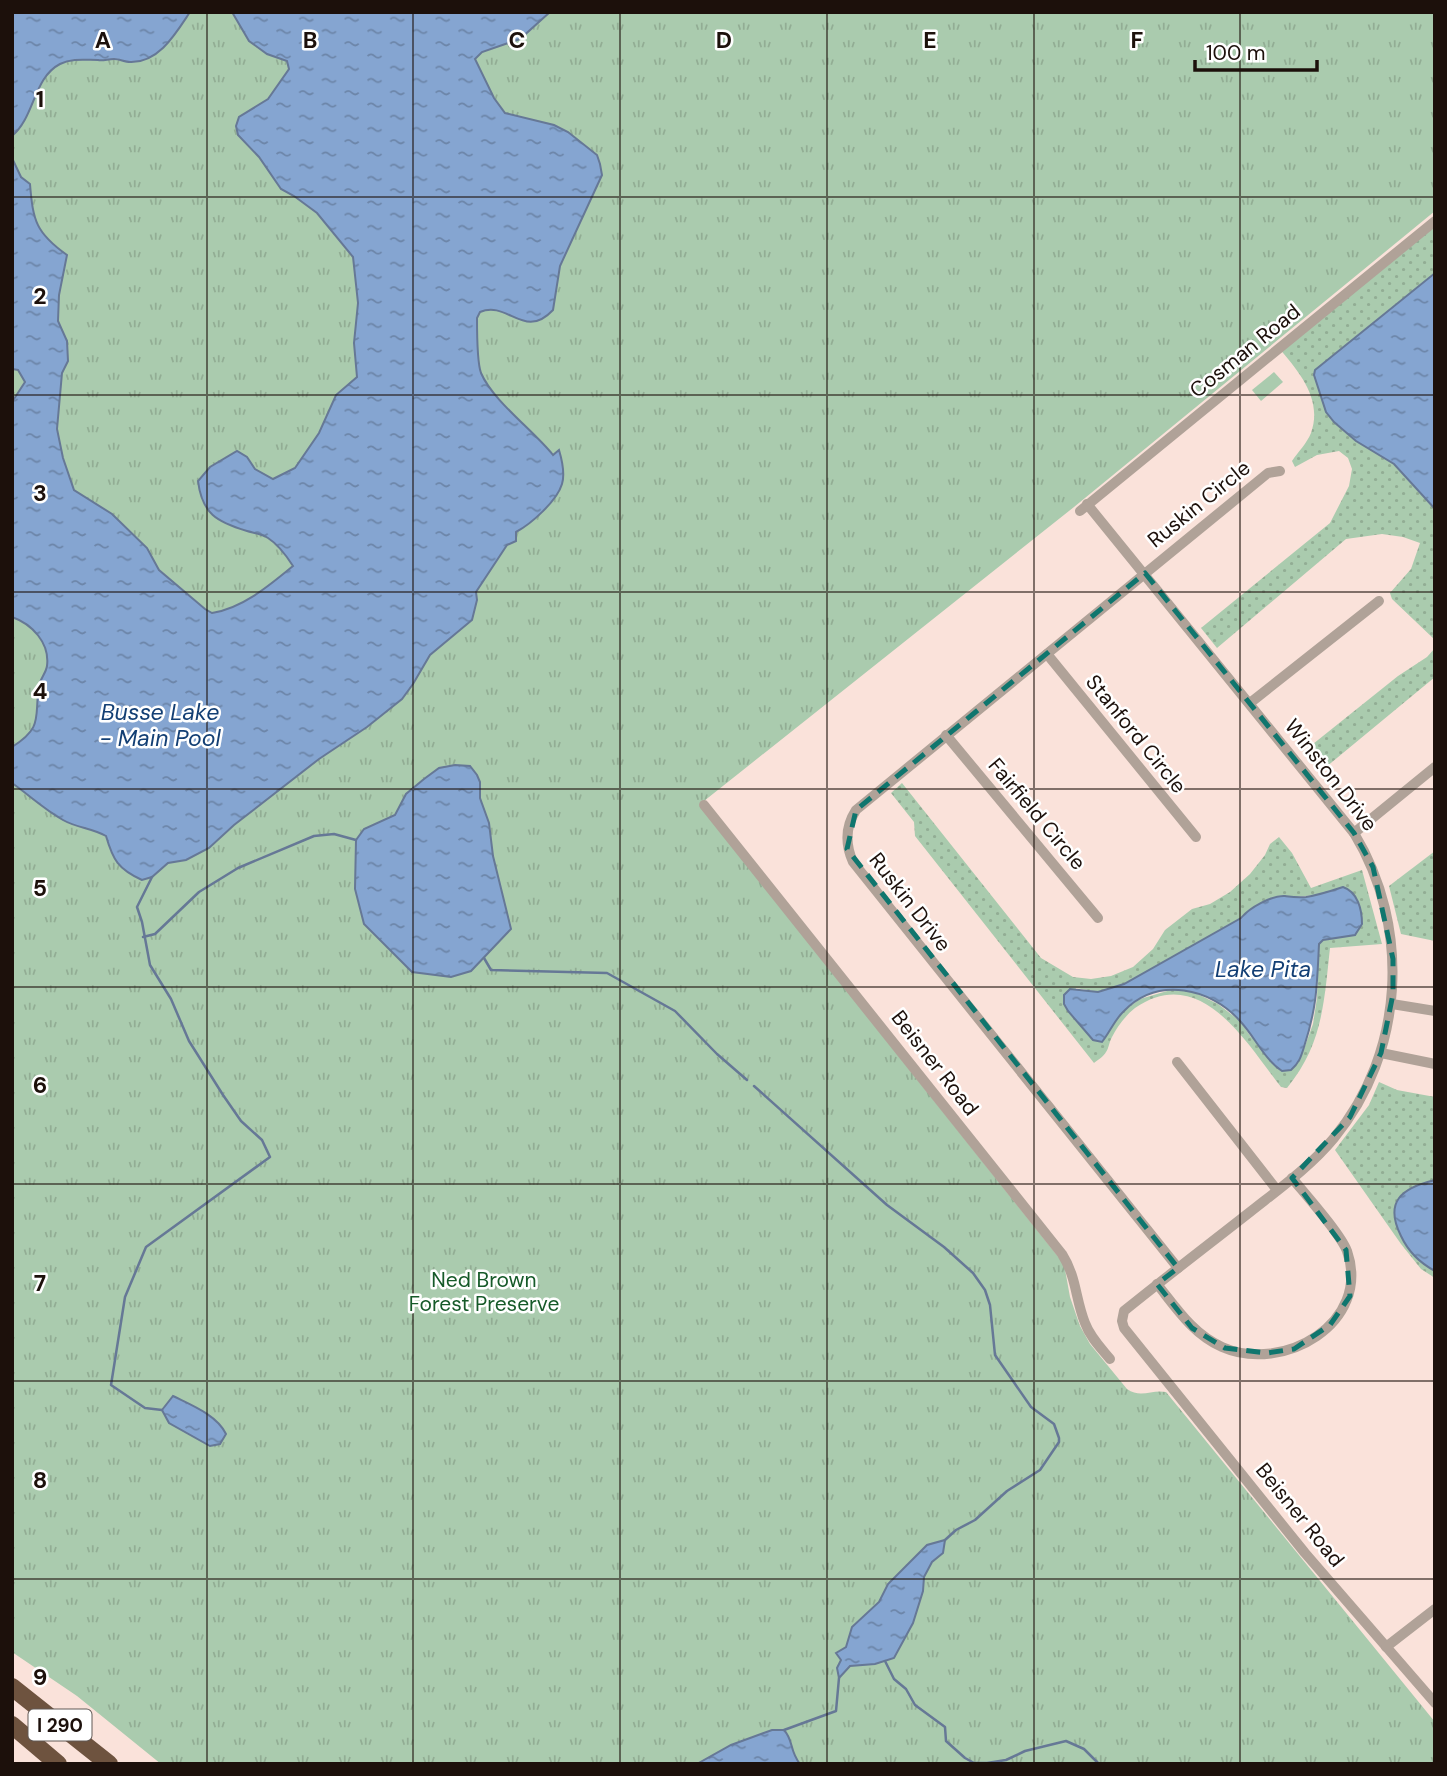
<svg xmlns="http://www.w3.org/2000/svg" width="1447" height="1776" font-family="'DM Sans',sans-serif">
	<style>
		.grass { fill: url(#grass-dots); fill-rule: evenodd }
		.park { fill: url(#park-tufts) }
		.pitch { fill: #aacbae }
		.water { fill: url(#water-ripples); stroke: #667896; stroke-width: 2 }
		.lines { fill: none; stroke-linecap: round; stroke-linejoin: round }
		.stream { stroke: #667896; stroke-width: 2.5 }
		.street { stroke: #b0a298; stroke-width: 10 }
		.highway { stroke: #6e533f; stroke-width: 18 }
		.marked { fill: none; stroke: #0f766e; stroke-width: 5; stroke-dasharray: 14 9; stroke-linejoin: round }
		.grid { fill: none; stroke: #1c100b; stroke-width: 2; stroke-opacity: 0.55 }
		.labels { text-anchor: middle; stroke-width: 5; stroke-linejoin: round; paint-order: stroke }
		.shield { fill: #fff; stroke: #605854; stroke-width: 2 }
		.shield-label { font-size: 19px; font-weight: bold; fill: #1c100b }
		.street-label { font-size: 21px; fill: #1c100b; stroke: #fff }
		.park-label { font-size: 21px; fill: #165a29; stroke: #fff }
		.water-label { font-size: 23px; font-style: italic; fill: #133f74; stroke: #fff }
		.grid-label { font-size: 23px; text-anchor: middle; font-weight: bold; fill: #1c100b; stroke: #fff; stroke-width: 5; stroke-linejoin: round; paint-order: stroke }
	</style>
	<defs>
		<pattern id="grass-dots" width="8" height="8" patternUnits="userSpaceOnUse" patternTransform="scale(1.75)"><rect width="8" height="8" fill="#aacbae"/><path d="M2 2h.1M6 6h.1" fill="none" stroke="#92ad94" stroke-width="1.8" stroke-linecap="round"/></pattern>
		<pattern id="park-tufts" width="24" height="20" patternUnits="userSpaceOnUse" patternTransform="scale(1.75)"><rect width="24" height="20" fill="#aacbae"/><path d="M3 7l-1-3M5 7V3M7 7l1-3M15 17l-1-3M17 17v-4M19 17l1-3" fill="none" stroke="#92ad94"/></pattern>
		<pattern id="water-ripples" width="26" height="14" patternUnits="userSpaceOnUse" patternTransform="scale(1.75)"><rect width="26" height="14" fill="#85a5d1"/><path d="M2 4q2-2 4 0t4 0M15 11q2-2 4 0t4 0" fill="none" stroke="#6c85a8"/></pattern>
	</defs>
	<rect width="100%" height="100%" fill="#fae2da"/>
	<!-- grass -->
	<g class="grass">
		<path d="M1435,221V273L1315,370L1356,441L1394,464L1435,509V640L1392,599L1390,593L1411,569L1420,543L1403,537L1382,534L1346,539L1217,648L1201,628L1330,523L1349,486L1352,469L1348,458L1339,451L1317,455L1295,467L1292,461C1298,452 1307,443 1311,433C1323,399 1299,372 1279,348Z"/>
		<polygon points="1435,648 1435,677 1320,772 1303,752 1398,676 1427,657"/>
		<path d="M902,783L1041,958L1073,977L1091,979L1111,976L1133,967L1153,949L1165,930L1192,909L1210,904L1230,892L1250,874L1265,855L1270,844L1279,837L1292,853L1311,888L1362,870L1382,944L1330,948C1324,1002 1323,1044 1287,1088L1281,1087C1247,1044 1201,962 1135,1008C1126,1015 1117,1027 1112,1037C1109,1042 1109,1048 1106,1052C1104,1056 1098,1060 1094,1063L915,836L914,822L891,793ZM1325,893L1355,935L1323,940L1319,944L1317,998L1313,1024L1301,1057L1251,1037L1240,1021L1218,1004L1187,989H1174L1140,999L1122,1012L1102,1042L1093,1040L1068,1011L1076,988L1098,992L1124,984L1241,918C1259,895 1299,899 1325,893Z"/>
		<polygon points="1435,851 1435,941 1401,934 1389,886"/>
		<polygon points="1379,1082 1397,1090 1435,1097 1435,1278 1421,1269 1401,1244 1335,1150 1369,1105"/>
	</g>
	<!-- park -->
	<path class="park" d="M12,12H1435V211L1074,507L699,805L1064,1264L1070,1297L1080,1326L1090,1344L1127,1389C1141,1399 1152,1389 1166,1392L1435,1722V1764H161L77,1696L12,1652Z"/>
	<!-- pitch -->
	<polygon class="pitch" points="1274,372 1283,382 1261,401 1252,390"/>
	<!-- water -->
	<g class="water">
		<path d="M12,12H190C176,33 159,63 130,62C125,62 119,59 114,59C108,59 103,61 98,60C85,60 72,58 60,64C33,78 35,117 12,136Z"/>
		<path d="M232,12H550L520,39L482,52L475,59L494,98L505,113L554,125L568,132L597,155L600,164L602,175L560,266L553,310C524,341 508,300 480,312L477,318C477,331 477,362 481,373C493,401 533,430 553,455L559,450C562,460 565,474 562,484C557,501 531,524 516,532V541L507,545L476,592L477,600L472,620L430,655L413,684L402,699L367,727L319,759L234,825L209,848L186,860L168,863L152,877L142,880C118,869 113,860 106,836C92,828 77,828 63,820C45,810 29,795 12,783V747C44,727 34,717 39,686C40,679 46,673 47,666C50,643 32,624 12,617V402L25,382L18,370L12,369V158L21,177L30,184C33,221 36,233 67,255L59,295L58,321L67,341L68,361L62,373L57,429L63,458L74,490L112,514L147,548L159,570L205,609L212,613C243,608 270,585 293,566C286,555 279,545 268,538C262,534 254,533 247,531C217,522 202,514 198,481L210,467L237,451L247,457L255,469L273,479L295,468L319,433L336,395L357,377L354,343L358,303L353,257L317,213L294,196L281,189L259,157L238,135L236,126L239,117L268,99L289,69L287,61L267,54L249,41Z"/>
		<polygon points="1435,273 1435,509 1394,464 1356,441 1334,422 1326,412 1314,375 1315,370"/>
		<polygon points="455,765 470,766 477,775 480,782 480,798 489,823 493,856 511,929 471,971 451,977 412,972 364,924 355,889 356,840 364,829 395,815 406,794 424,779 439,768"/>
		<path d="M1343,887C1358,892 1362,910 1362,924L1355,935L1323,940L1319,944C1317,985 1317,1007 1304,1047C1301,1057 1299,1063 1291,1070L1282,1071C1264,1059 1255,1037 1240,1021C1211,988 1158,976 1124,1011C1115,1019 1110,1032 1102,1042L1093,1040L1068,1011L1064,1004V995L1070,989L1098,992L1124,984L1241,918C1249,908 1272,895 1285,896C1292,897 1298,898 1306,897C1319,895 1331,891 1343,887Z"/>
		<path d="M1435,1180V1271C1420,1263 1408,1251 1401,1236C1384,1202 1401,1188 1435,1180Z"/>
		<path d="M173,1396C191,1405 217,1415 226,1434L220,1444L210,1446L169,1423L162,1410Z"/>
		<polygon points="945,1540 943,1553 932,1562 924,1577 923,1591 913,1623 894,1658 875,1664 850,1666 839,1678 837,1668 841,1660 836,1653 846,1647 852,1627 879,1602 888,1584 927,1545"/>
		<path d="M772,1730H784C794,1741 789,1750 800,1764H697L731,1745Z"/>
	</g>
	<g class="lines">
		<!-- stream -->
		<g class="stream">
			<polyline points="152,877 137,907 142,922 150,965 171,999 189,1041 223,1095 241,1121 262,1140 270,1157 146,1247 125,1297 111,1385 145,1408 162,1410"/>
			<polyline points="143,937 155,934 199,892 238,868 314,836 334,834 356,840"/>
			<polyline points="484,958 491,970 607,973 675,1011 717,1054 747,1080"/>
			<polyline points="754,1086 887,1205 944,1247 973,1273 985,1290 990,1305 995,1355 1031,1407 1054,1424 1059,1438 1059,1442 1040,1470 1007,1491 975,1520 956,1530 945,1540"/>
			<polyline points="885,1661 894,1679 906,1689 915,1705 945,1727 946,1741 965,1758 974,1763 987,1763 1006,1760 1025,1751 1066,1741 1084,1749 1099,1764"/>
			<polyline points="784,1730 836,1711 839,1678"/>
		</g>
		<!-- street -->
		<g class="street">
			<path d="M1087,504L1354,833C1411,927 1405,1052 1334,1138C1311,1166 1279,1189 1250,1212C1208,1245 1166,1277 1124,1311L1122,1321L1124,1328L1305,1553L1435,1703"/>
			<polyline points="1080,511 1435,221"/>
			<polyline points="1047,654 1196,837"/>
			<polyline points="1250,703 1379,601"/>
			<polyline points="946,735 1098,918"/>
			<path d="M704,805L1062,1254C1077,1278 1075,1298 1085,1323C1090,1337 1101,1348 1110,1359"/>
			<polyline points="1354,833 1435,767"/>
			<polyline points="1392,1004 1435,1011"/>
			<polyline points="1381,1053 1435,1064"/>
			<polyline points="1177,1062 1277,1190"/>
			<path d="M1178,1268L853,862C845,844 845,827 856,810L1268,473L1280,471"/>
			<path d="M1157,1284C1177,1309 1193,1334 1222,1347C1283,1374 1372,1323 1347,1251C1340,1233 1305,1194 1292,1178"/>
			<polyline points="1386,1647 1435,1609"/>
		</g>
		<!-- highway -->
		<g class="highway">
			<polyline points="12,1687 109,1764"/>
			<polyline points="12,1725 58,1764"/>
		</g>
	</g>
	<!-- marked area -->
	<path class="marked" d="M1145,573L1354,833L1373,867L1393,959V994L1381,1053L1350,1117L1292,1178L1346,1250L1350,1296L1330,1325L1294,1349L1267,1353L1225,1348L1192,1328L1157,1284L1178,1268L847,849L856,810Z"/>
	<!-- grid -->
	<path class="grid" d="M207,12V1764M413,12V1764M620,12V1764M827,12V1764M1034,12V1764M1240,12V1764M12,197H1435M12,395H1435M12,592H1435M12,789H1435M12,987H1435M12,1184H1435M12,1381H1435M12,1579H1435"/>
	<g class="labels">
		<!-- shield labels -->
		<rect class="shield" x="28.5" y="1709.5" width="63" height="31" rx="5"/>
		<g class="shield-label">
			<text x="60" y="1732">I 290</text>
		</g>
		<!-- street labels -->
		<g class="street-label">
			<text transform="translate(1245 351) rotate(-39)" y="7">Cosman Road</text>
			<text transform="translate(1199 504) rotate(-39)" y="7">Ruskin Circle</text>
			<text transform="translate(1136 734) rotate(51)" y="7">Stanford Circle</text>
			<text transform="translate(1331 775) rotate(52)" y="7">Winston Drive</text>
			<text transform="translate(1037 814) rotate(50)" y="7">Fairfield Circle</text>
			<text transform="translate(910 902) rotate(52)" y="7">Ruskin Drive</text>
			<text transform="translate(935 1063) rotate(52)" y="7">Beisner Road</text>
			<text transform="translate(1300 1515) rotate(51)" y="7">Beisner Road</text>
		</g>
		<!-- park labels -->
		<g class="park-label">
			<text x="484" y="1287">Ned Brown<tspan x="484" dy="24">Forest Preserve</tspan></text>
		</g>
		<!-- water labels -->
		<g class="water-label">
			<text x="160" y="720">Busse Lake<tspan x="160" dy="26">- Main Pool</tspan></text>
			<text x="1263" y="977">Lake Pita</text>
		</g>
	</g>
	<g class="grid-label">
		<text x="103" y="48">A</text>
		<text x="310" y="48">B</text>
		<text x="517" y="48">C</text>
		<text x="724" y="48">D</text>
		<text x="930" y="48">E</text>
		<text x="1137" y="48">F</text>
		<text x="40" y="107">1</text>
		<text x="40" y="304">2</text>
		<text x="40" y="501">3</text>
		<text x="40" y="699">4</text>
		<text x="40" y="896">5</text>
		<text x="40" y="1093">6</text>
		<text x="40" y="1291">7</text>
		<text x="40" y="1488">8</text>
		<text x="40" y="1685">9</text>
	</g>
	<!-- border -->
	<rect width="1447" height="1776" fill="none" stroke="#1c100b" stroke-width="28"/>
	<!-- scale -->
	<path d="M1195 60v10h122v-10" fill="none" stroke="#1c100b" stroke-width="3.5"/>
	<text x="1206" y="60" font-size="21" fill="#1c100b" stroke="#ffffff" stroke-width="5" paint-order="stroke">100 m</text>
</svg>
